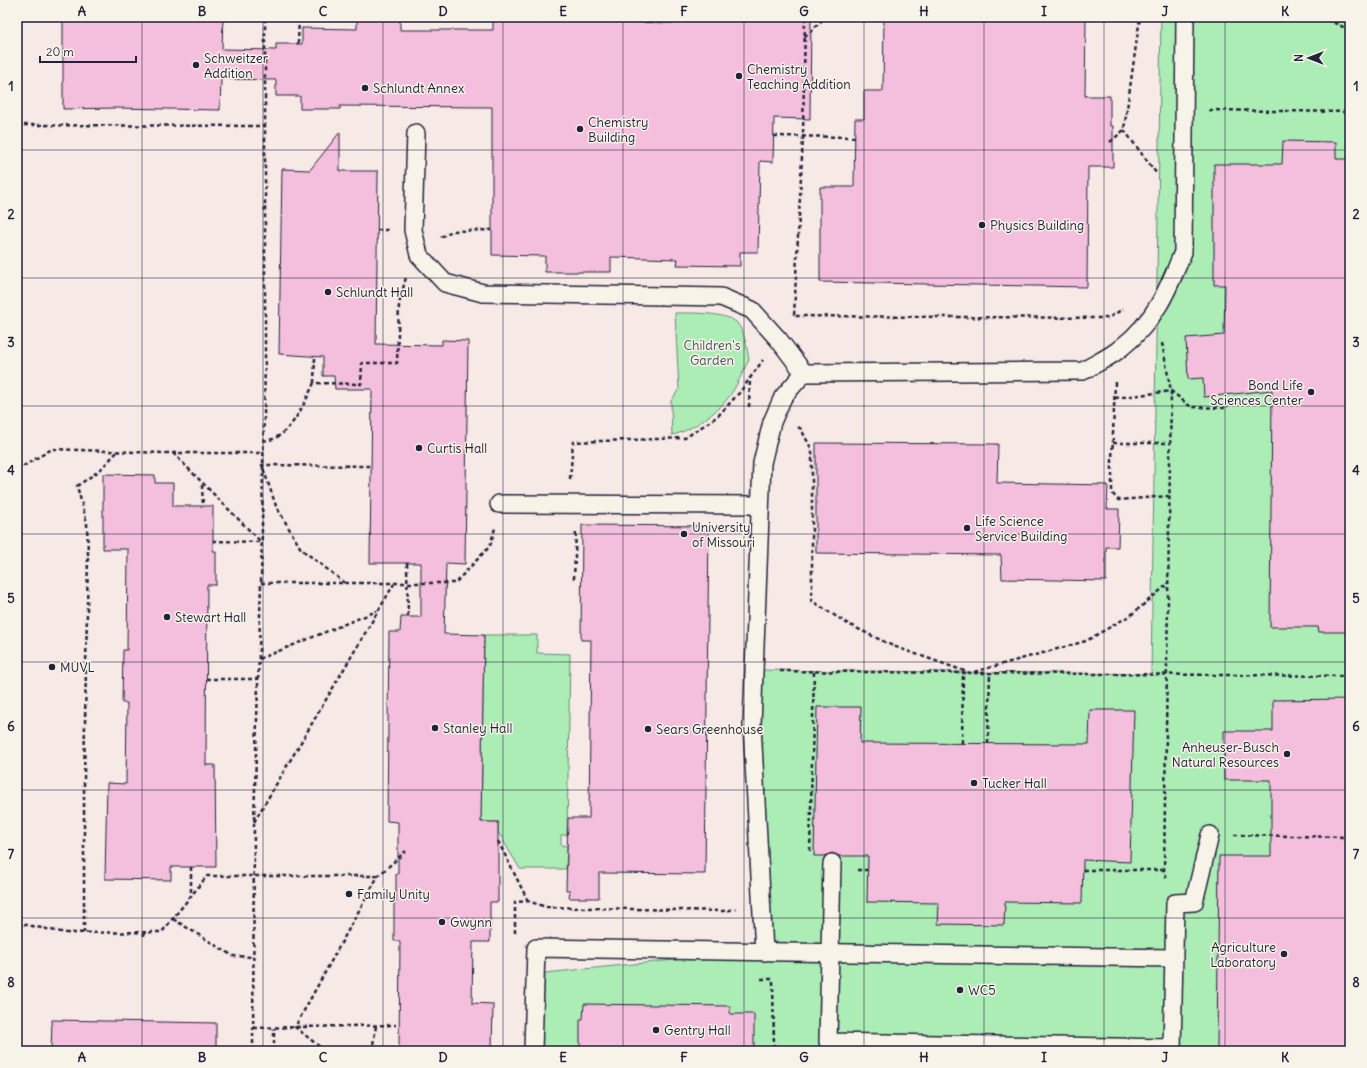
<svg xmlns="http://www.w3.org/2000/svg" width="1367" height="1068" font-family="Delius,sans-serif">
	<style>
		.green { fill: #acedb6; stroke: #678878 }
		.building { fill: #f3bfdc; stroke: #22223b }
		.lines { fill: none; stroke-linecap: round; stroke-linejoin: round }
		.lane-casing { stroke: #22223b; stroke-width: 20 }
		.path { stroke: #22223b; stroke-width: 2.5; stroke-dasharray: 4 3; stroke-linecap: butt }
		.lane { stroke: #f7f3e8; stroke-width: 17 }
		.grid { fill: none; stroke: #22223b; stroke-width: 1; stroke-opacity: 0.55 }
		.poi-dot { fill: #22223b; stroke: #f7f3e8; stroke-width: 1.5 }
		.labels { text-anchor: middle; stroke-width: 3; stroke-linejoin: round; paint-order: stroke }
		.poi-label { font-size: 13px; fill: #22223b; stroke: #f7f3e8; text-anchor: start }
		.park-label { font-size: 13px; fill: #44555a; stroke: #f7f3e8 }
		.neatline { fill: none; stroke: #22223b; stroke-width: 1.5 }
		.grid-label { font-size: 13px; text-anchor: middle; font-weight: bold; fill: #22223b }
	</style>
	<rect width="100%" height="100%" fill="#f6e9e6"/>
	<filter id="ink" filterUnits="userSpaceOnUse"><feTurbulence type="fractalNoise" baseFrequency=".025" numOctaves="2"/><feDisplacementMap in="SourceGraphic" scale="8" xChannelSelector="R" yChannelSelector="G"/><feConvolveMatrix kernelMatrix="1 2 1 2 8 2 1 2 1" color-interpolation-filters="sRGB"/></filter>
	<g filter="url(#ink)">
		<!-- green -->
		<g class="green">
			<polygon points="1161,17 1350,17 1350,1051 541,1051 545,973 764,951 753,670 1151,674"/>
			<path d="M675,313C690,313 724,312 736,322C745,331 747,348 749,360C742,372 737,387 728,398C718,412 689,432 672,435L671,401L679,389Z"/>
			<polygon points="484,635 537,635 537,653 570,654 567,835 561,835 561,845 567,846 566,869 520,869 498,832 499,822 481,822"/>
		</g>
		<!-- building -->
		<g class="building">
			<polygon points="63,17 223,17 222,49 276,50 276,44 302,44 302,28 357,29 357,17 400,17 400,30 493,30 493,19 549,20 549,17 613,17 613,22 675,23 675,17 811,17 810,119 774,118 773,162 760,161 758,252 740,252 740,266 677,265 678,259 611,257 611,272 545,272 545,256 492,255 492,107 340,106 340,109 300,109 300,96 276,96 276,80 221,79 220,110 115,108 63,109"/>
			<polygon points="884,17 1086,17 1085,96 1110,96 1110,126 1113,126 1113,167 1088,167 1087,287 820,282 820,187 854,187 855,119 864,119 864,91 883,91"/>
			<polygon points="340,132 340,171 378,171 376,344 442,345 442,340 468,341 465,564 446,563 444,634 484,635 481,822 498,822 498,902 490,902 490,942 473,942 472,1003 493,1004 492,1050 399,1051 400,941 394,941 394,901 396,901 396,874 398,874 398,822 387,821 389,632 400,632 401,617 421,617 421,563 370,563 372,389 335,389 334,376 323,376 323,357 279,354 282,169 310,170"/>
			<polygon points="1283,141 1336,142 1336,159 1350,159 1350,632 1319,632 1318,627 1270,627 1272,390 1204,397 1203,378 1188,379 1186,338 1224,335 1225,285 1214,285 1214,164 1282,164"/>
			<polygon points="816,443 998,444 997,483 1108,485 1107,509 1119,509 1118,547 1106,547 1106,581 1002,579 1001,555 816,553"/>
			<polygon points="103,474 155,475 155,483 173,483 173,506 213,506 213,551 216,551 216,585 207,585 206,765 215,765 216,867 171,867 171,880 105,879 107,783 126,784 127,703 122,703 123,650 127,650 128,549 103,549"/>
			<polygon points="582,525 709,526 705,874 599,873 599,898 569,898 570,890 566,890 568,818 589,818 591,640 581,640"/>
			<polygon points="1350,699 1350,1051 1217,1051 1219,856 1271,856 1271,780 1224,780 1224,731 1273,731 1273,700"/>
			<polygon points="817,707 861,707 860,743 1089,744 1090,710 1134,710 1130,862 1083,860 1082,903 1005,902 1004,925 938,924 939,903 867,902 868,856 839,856 832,853 825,856 814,856"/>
			<polygon points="584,1004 730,1006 730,1014 754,1014 754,1051 580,1051 580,1019 583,1019"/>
			<polygon points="52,1020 216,1023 216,1051 51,1051"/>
		</g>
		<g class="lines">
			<defs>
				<g id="lane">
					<polyline points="416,133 413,230 419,255 445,283 483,293 721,297 752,310 779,340 804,373"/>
					<polyline points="499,504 760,505"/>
					<polyline points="832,863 828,1042 1172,1048"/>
					<path d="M764,952L752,725L762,463L772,422L783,397L804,373L1083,371C1096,363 1111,357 1122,347C1155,321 1168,290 1183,252L1185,17"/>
					<polyline points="533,1051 536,948 1173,958"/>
					<polyline points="1172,1051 1175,903 1194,902 1210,835"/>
				</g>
			</defs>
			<!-- lane casing -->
			<use href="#lane" class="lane-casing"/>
			<!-- path -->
			<g class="path">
				<polyline points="805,17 803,136 794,316 1108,318 1123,309"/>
				<polyline points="1321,17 1350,30"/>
				<polyline points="537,24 537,17"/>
				<polyline points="805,37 825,17"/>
				<polyline points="298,44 299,17"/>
				<polyline points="1209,110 1350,112"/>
				<polyline points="17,125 266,126"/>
				<polyline points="1124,130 1157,174"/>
				<polyline points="774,136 857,137"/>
				<polyline points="1110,142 1124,130 1140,17"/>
				<polyline points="377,230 388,230"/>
				<polyline points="441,237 452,231 492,230"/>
				<polyline points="1162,343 1171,391 1164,870 1167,879"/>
				<polyline points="1115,382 1112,460 1112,493 1118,500 1169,496"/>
				<polyline points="314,383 315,356"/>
				<polyline points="1115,398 1171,391 1191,407 1227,408 1225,395"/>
				<polyline points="749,407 750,378"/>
				<polyline points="798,427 801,429 812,450 812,601 848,624 893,646 970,673 1086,641 1131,615 1168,584"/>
				<path d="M263,441C267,440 272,440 275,438C293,430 306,400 314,383L361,384L362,363H397L399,304L406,277"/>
				<polyline points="1113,443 1170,443"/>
				<polyline points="173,453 261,542"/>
				<polyline points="17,470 52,449 163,453 263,453"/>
				<polyline points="570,479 573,442 685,438 718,416 740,392 763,360"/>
				<polyline points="202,485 203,506"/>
				<polyline points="213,541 261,542"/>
				<polyline points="407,563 408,617"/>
				<polyline points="574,579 576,530"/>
				<polyline points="261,583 455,583 490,546 495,528"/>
				<polyline points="345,583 301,549 276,506 262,465 371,466"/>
				<polyline points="259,659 377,611"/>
				<polyline points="780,671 967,673"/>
				<polyline points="974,673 1350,676"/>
				<polyline points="206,679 257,679"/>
				<polyline points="962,743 963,673"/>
				<polyline points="988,743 990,673"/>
				<polyline points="254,822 394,584"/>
				<polyline points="1234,835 1350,837"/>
				<polyline points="498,841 528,901"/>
				<polyline points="810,851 814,671"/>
				<polyline points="191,867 191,896"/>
				<polyline points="857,870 867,870"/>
				<polyline points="1083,870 1164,870"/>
				<polyline points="173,919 233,956 253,957"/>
				<polyline points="17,923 66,933 162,932 207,876 378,876"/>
				<polyline points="144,932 144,939"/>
				<polyline points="84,933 84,780 88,554 87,523 77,486 99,471 118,451"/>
				<polyline points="515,933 515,902 528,901 546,907 723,911 736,909"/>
				<polyline points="761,979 773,979 774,1051"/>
				<polyline points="254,1028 396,1025"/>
				<polyline points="253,1051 254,822 261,583 265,359 265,17"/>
				<polyline points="274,1051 274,1028"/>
				<polyline points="325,1051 295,1027 378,876 406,851"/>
				<polyline points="372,1051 376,1026"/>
			</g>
			<!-- lane -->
			<use href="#lane" class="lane"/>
		</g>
	</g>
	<!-- grid -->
	<path class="grid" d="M142,17V1051M263,17V1051M383,17V1051M503,17V1051M623,17V1051M744,17V1051M864,17V1051M984,17V1051M1104,17V1051M1225,17V1051M17,150H1350M17,278H1350M17,406H1350M17,534H1350M17,662H1350M17,790H1350M17,918H1350"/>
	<!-- markers -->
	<g class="poi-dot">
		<circle cx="196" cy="65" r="4"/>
		<circle cx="739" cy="76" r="4"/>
		<circle cx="365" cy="88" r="4"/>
		<circle cx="580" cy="129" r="4"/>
		<circle cx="982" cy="225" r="4"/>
		<circle cx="328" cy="292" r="4"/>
		<circle cx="1311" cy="392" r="4"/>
		<circle cx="419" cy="448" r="4"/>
		<circle cx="967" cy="528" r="4"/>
		<circle cx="684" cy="534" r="4"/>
		<circle cx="167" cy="617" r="4"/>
		<circle cx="52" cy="667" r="4"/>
		<circle cx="435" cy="728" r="4"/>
		<circle cx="648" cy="729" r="4"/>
		<circle cx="1287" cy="754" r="4"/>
		<circle cx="974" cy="783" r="4"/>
		<circle cx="349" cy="894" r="4"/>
		<circle cx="442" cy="922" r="4"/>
		<circle cx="1284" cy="954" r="4"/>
		<circle cx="960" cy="990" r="4"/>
		<circle cx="656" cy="1030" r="4"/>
	</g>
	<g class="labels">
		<!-- poi labels -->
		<g class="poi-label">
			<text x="204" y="63">Schweitzer<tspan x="204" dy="15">Addition</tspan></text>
			<text x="747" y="74">Chemistry<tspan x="747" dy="15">Teaching Addition</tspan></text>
			<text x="373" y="93">Schlundt Annex</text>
			<text x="588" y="127">Chemistry<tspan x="588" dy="15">Building</tspan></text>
			<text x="990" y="230">Physics Building</text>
			<text x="336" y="297">Schlundt Hall</text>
			<text x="1303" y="390" text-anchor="end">Bond Life<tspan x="1303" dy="15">Sciences Center</tspan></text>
			<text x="427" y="453">Curtis Hall</text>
			<text x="975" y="526">Life Science<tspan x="975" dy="15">Service Building</tspan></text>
			<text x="692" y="532">University<tspan x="692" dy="15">of Missouri</tspan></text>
			<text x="175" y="622">Stewart Hall</text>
			<text x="60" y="672">MUVL</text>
			<text x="443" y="733">Stanley Hall</text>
			<text x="656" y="734">Sears Greenhouse</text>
			<text x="1279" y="752" text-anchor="end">Anheuser-Busch<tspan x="1279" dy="15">Natural Resources</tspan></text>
			<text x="982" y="788">Tucker Hall</text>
			<text x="357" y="899">Family Unity</text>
			<text x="450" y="927">Gwynn</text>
			<text x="1276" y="952" text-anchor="end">Agriculture<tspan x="1276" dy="15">Laboratory</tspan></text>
			<text x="968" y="995">WC5</text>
			<text x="664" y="1035">Gentry Hall</text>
		</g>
		<!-- park labels -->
		<g class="park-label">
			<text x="712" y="350">Children's<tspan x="712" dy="15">Garden</tspan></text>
		</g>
	</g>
	<!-- margin -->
	<rect width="1367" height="1068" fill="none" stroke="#f7f3e8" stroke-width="44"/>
	<!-- north arrow -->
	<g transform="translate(1309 58) rotate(270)" stroke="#f7f3e8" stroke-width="3" paint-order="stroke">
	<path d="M0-3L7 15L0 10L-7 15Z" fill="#22223b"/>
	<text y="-6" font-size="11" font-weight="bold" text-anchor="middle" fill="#22223b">N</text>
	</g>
	<!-- scale -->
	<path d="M40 56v6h96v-6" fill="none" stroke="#22223b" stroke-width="2"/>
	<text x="46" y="56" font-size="12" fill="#22223b" stroke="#f7f3e8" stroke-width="3" paint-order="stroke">20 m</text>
	<rect x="22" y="22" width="1323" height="1024" class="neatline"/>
	<g class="grid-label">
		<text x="82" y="16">A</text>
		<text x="202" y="16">B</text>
		<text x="323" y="16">C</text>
		<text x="443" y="16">D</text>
		<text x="563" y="16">E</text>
		<text x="684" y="16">F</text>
		<text x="804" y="16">G</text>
		<text x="924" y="16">H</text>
		<text x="1044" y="16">I</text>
		<text x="1165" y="16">J</text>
		<text x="1285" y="16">K</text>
		<text x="11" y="91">1</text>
		<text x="1356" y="91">1</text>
		<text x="11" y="219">2</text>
		<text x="1356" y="219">2</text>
		<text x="11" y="347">3</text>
		<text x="1356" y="347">3</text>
		<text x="11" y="475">4</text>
		<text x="1356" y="475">4</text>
		<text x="11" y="603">5</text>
		<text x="1356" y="603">5</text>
		<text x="11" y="731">6</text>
		<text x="1356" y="731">6</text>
		<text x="11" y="859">7</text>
		<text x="1356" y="859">7</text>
		<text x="11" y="987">8</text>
		<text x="1356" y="987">8</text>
		<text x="82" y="1062">A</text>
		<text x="202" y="1062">B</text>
		<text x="323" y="1062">C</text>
		<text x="443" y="1062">D</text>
		<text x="563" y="1062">E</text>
		<text x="684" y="1062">F</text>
		<text x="804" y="1062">G</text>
		<text x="924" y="1062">H</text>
		<text x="1044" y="1062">I</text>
		<text x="1165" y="1062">J</text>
		<text x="1285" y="1062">K</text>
	</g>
</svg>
